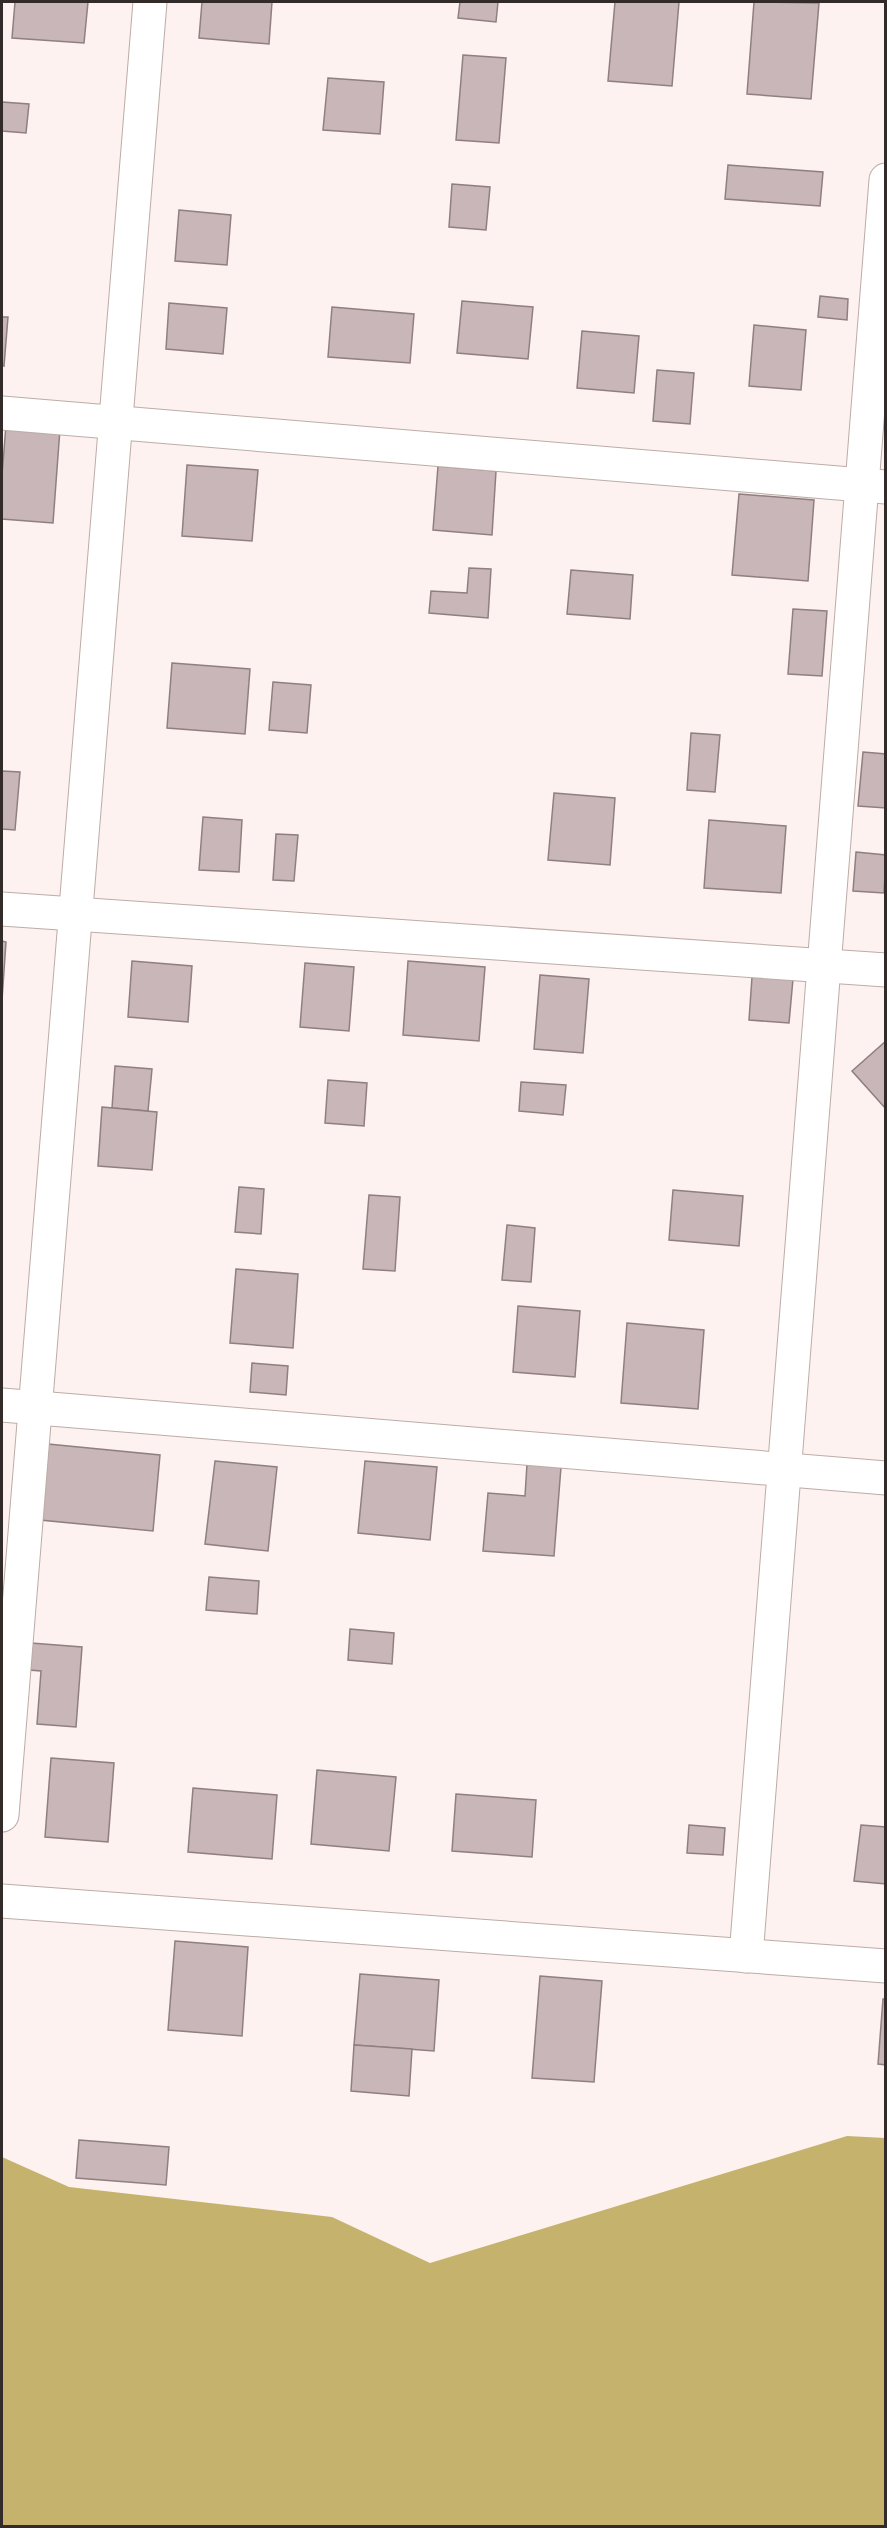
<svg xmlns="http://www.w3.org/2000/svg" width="887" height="2528" font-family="'DM Sans',sans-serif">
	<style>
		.forest { fill: #c5b36d }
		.building { fill: #c8b6b9; stroke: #907f82; stroke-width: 1.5 }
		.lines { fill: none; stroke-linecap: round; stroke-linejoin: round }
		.minor-casing { stroke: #bdaca7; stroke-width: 35 }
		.minor { stroke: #fff; stroke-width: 33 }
	</style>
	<rect width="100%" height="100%" fill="#fdf2ef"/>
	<!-- forest -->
	<polygon class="forest" points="847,2136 885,2138 885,2526 2,2526 2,2157 69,2187 332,2217 430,2263"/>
	<!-- building -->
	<g class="building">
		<polygon points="15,2 88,2 84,43 12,38"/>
		<polygon points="202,2 272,2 269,44 199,38"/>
		<polygon points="460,2 498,2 496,22 458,18"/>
		<polygon points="615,2 679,2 672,86 608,81"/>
		<polygon points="754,2 819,3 811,99 747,94"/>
		<polygon points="463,55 506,58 499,143 456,140"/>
		<polygon points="328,78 384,82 380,134 323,130"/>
		<polygon points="2,102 29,104 26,133 2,131"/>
		<polygon points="728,165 823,172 820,206 725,199"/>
		<polygon points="452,184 490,187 486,230 449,227"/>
		<polygon points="179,210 231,215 227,265 175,261"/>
		<polygon points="820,296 848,299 847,320 818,317"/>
		<polygon points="462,301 533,307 528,359 457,353"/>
		<polygon points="169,303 227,308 223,354 166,349"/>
		<polygon points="332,307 414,314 410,363 328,357"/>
		<polygon points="2,317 8,317 4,366 2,365"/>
		<polygon points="754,325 806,330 801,390 749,386"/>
		<polygon points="582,331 639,336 634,393 577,388"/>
		<polygon points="657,370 694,373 690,424 653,421"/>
		<polygon points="6,425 60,429 53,523 2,519 2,475"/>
		<polygon points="187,465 258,470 252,541 182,536"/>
		<polygon points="438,466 496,471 492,535 433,530"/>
		<polygon points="739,494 814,500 808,581 732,575"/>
		<polygon points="469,568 491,569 488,618 429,613 431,591 467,593"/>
		<polygon points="571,570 633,575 630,619 567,614"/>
		<polygon points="793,609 827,611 822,676 788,674"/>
		<polygon points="172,663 250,669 245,734 167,728"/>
		<polygon points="273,682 311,685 307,733 269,730"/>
		<polygon points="691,733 720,735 715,792 687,790"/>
		<polygon points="863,752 886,754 886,808 858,806"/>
		<polygon points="2,771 20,772 15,830 2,829"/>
		<polygon points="554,793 615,798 610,865 548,860"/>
		<polygon points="203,817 242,820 239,872 199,870"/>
		<polygon points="709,820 786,826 781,893 704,888"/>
		<polygon points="276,834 298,835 294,881 273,880"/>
		<polygon points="856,852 886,855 884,893 853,891"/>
		<polygon points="2,941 6,942 2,1000"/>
		<polygon points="132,961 192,966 188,1022 128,1017"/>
		<polygon points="408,961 485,967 479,1041 403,1035"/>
		<polygon points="305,963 354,967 349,1031 300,1027"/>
		<polygon points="540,975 589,979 583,1053 534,1049"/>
		<polygon points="752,977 793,979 789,1023 749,1020"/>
		<polygon points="886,1041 886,1109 852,1071"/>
		<polygon points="115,1066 152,1069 148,1111 112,1108"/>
		<polygon points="328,1080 367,1083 364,1126 325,1123"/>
		<polygon points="521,1082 566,1085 563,1115 519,1111"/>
		<polygon points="102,1107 157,1112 152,1170 98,1166"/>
		<polygon points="239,1187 264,1189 261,1234 235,1232"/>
		<polygon points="673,1190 743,1196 739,1246 669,1240"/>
		<polygon points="369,1195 400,1197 395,1271 363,1269"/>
		<polygon points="507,1225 535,1228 531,1282 502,1280"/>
		<polygon points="236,1269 298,1274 293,1348 230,1343"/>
		<polygon points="518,1306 580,1311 575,1377 513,1372"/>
		<polygon points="627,1323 704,1330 698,1409 621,1403"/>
		<polygon points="252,1363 288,1366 286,1395 250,1392"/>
		<polygon points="48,1444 160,1455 153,1531 40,1520"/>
		<polygon points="215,1461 277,1467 268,1551 205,1544"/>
		<polygon points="365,1461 437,1467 430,1540 358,1533"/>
		<polygon points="527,1464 561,1467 554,1556 483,1551 488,1493 525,1496"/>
		<polygon points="209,1577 259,1581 257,1614 206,1610"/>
		<polygon points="350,1629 394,1633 392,1664 348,1660"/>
		<polygon points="31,1643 82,1647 76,1727 37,1724 41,1671 29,1670"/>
		<polygon points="51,1758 114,1763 108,1842 45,1837"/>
		<polygon points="317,1770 396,1777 389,1851 311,1844"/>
		<polygon points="193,1788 277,1795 272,1859 188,1852"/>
		<polygon points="456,1794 536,1800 532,1857 452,1851"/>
		<polygon points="689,1825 725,1828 723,1855 687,1853"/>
		<polygon points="861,1825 886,1827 886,1884 854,1881"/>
		<polygon points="175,1941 248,1947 242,2036 168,2030"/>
		<polygon points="360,1974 439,1980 434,2051 354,2045"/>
		<polygon points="540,1976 602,1981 594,2082 532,2078"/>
		<polygon points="883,1999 886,1999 886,2065 878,2064"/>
		<polygon points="354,2045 412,2049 409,2096 351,2091"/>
		<polygon points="79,2140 169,2147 166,2185 76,2178"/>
	</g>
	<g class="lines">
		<defs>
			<g id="minor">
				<polyline points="2,413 886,487"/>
				<polyline points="2,909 886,970"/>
				<polyline points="2,1405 886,1478"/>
				<polyline points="2,1815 150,2"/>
				<polyline points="2,1901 886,1966"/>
				<polyline points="746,1956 886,180"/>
			</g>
		</defs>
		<!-- minor casing -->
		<use href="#minor" class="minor-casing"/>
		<!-- minor -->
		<use href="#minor" class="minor"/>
	</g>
	<!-- border -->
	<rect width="887" height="2528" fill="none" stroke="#322b2a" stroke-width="6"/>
</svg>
